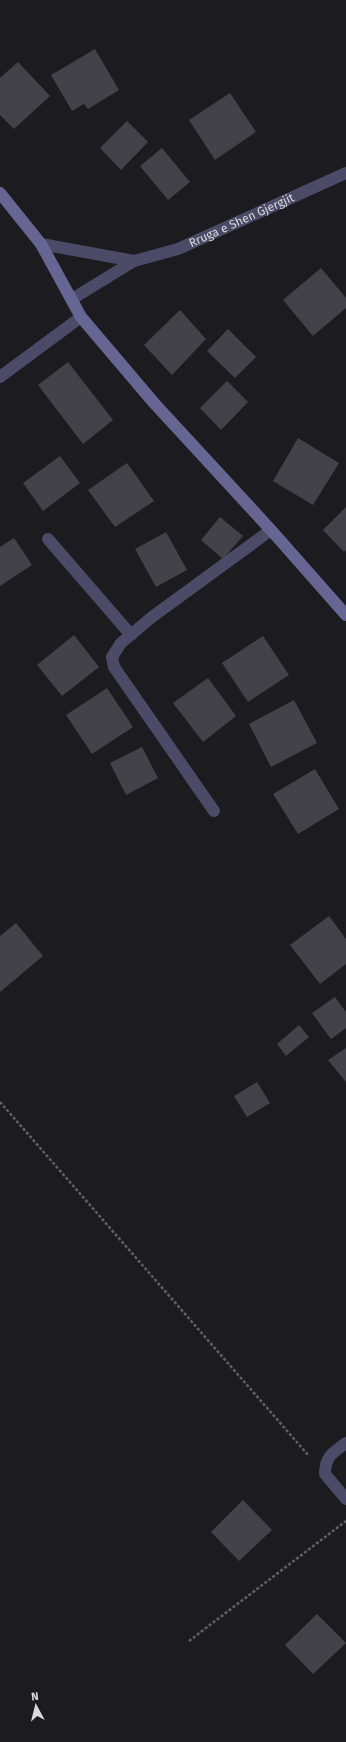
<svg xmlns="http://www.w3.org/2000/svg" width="346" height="1742" font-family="'Fira Sans',sans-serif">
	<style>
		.building { fill: #424248 }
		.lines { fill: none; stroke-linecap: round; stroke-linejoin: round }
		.path { stroke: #606065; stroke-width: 2.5; stroke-dasharray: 3 2; stroke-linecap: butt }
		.street { stroke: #4c4b67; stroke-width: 12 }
		.secondary { stroke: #676692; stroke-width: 12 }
		.labels { text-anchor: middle; stroke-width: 3.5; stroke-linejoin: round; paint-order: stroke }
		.street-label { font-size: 12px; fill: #d9d9dc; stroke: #1b1b20 }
	</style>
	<rect width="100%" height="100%" fill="#1b1b20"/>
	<!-- building -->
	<g class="building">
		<polygon points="95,49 119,90 88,109 84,104 72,111 51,75"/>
		<polygon points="18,62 50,96 14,129 0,115 0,78"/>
		<polygon points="230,93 256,132 215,160 189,120"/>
		<polygon points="127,121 148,142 121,170 100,148"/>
		<polygon points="162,148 190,182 168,200 140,166"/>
		<polygon points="321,268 346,298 346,308 313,336 283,300"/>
		<polygon points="180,310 206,339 172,375 144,345"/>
		<polygon points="228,329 256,357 235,378 207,351"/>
		<polygon points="68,362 113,420 83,444 38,385"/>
		<polygon points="227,381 248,402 221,430 200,408"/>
		<polygon points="298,438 339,463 313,505 273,481"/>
		<polygon points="60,456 80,483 43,511 23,483"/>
		<polygon points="127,463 154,501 115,527 88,490"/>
		<polygon points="346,507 346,550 344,552 323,530"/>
		<polygon points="220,517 243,536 223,559 201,540"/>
		<polygon points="166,532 187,570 156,587 135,549"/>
		<polygon points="14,538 32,565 0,586 0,547"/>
		<polygon points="74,635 99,667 62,696 37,665"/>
		<polygon points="263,636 289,675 248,702 222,663"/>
		<polygon points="208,678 236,716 203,742 173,703"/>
		<polygon points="107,688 133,727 92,754 66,715"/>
		<polygon points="294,700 317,743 271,767 249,724"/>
		<polygon points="142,747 158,778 126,795 110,763"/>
		<polygon points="315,769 339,809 298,834 273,794"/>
		<polygon points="329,916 346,939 346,964 320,984 290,945"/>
		<polygon points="16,923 43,956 0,992 0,936"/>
		<polygon points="335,997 346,1012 346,1028 331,1039 312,1013"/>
		<polygon points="299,1025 309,1037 286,1056 277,1044"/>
		<polygon points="346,1048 346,1082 328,1060"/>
		<polygon points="257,1082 270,1103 247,1117 234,1096"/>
		<polygon points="243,1500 272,1530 239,1561 211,1532"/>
		<polygon points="317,1614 346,1643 313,1674 285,1645"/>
	</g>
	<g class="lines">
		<!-- path -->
		<g class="path">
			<polyline points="0,1102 309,1456"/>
			<polyline points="189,1641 346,1521"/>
		</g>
		<!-- street -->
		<g class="street">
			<polyline points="41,244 134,261"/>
			<path id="s1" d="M72,299L134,261L178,249L346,173"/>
			<polyline points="0,377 81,317"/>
			<polyline points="48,539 131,635"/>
			<polyline points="214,811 114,667 112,657 121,643 152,617 271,530"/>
			<path d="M346,1443C333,1453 325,1456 325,1474L346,1499"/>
		</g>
		<!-- secondary -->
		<polyline class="secondary" points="0,193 41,244 81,317 154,403 271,530 346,615"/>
	</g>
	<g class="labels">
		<!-- street labels -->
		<g class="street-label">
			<text dy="4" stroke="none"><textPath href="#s1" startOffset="188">Rruga e Shen Gjergjit</textPath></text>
		</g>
	</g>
	<!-- north arrow -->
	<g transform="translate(36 1706) rotate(353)" stroke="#1b1b20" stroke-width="3" paint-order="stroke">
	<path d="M0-3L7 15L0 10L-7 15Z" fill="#d9d9dc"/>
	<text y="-6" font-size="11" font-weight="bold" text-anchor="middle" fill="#d9d9dc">N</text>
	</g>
</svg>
